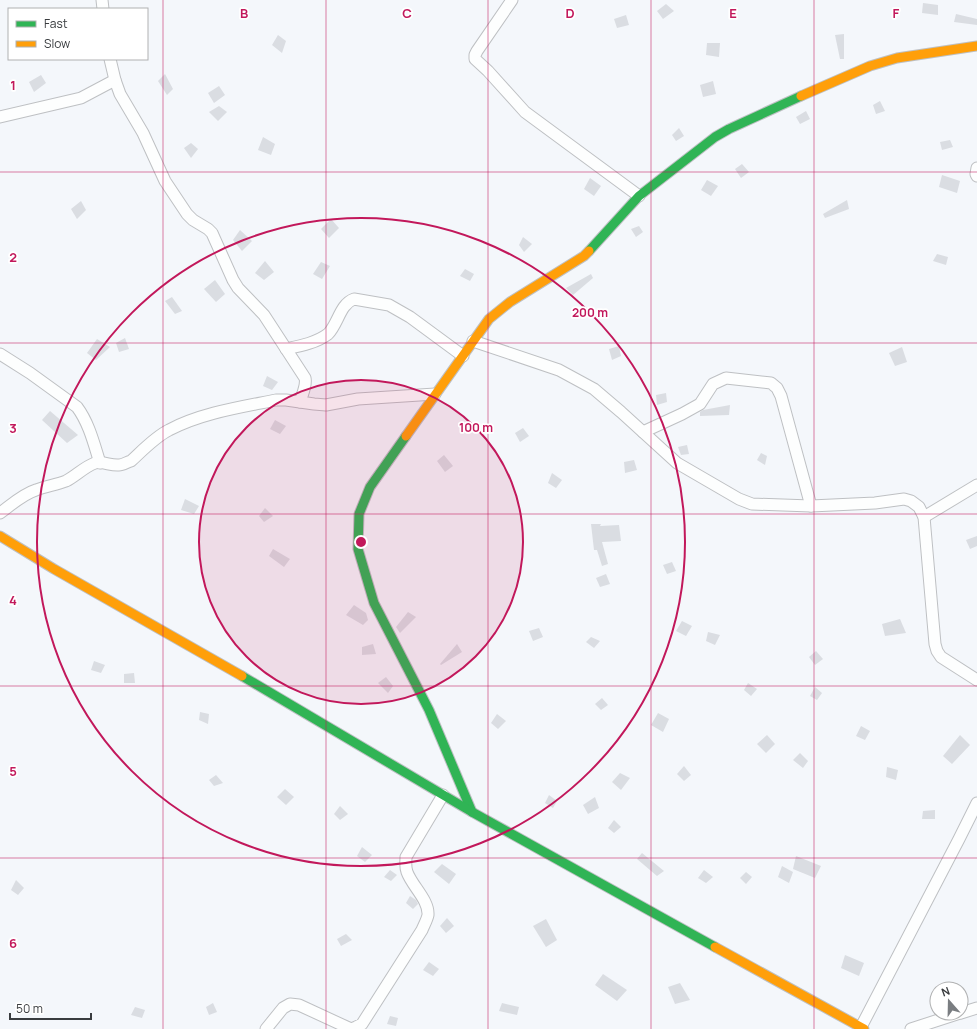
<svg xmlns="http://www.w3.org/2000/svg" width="977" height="1029" font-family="Manrope,sans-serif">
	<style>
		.building { fill: #dadde2 }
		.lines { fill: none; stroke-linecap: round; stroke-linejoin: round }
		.street-casing { stroke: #bec0c3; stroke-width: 13 }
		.fast-casing { stroke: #bec0c3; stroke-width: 11 }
		.slow-casing { stroke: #bec0c3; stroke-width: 11 }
		.street { stroke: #fdfefe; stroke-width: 11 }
		.fast { stroke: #30b455; stroke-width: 9 }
		.slow { stroke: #ff9f0a; stroke-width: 9 }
		.grid { fill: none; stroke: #c2185b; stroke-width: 1; stroke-opacity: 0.55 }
		.ring { fill: none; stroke: #c2185b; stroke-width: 2 }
		.grid-label { font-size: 13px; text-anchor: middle; font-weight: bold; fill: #c2185b; stroke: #fff; stroke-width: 3.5; stroke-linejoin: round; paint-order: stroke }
		.centre { fill: #c2185b; stroke: #fff; stroke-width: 2 }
		.ring-label { font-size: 12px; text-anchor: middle; font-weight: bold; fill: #c2185b; stroke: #fff; stroke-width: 3.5; stroke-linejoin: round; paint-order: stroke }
	</style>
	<rect width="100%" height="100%" fill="#f4f7fb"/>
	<!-- building -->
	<g class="building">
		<polygon points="923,3 938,5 938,15 922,13"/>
		<polygon points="666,4 674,11 663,19 657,11"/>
		<polygon points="956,14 977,19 977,25 954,22"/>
		<polygon points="626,15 629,25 617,28 614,19"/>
		<polygon points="844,34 844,59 840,59 835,35"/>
		<polygon points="278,35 286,41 282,53 272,45"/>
		<polygon points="707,43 720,43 719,57 706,55"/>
		<polygon points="165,74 173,89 167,95 158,81"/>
		<polygon points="41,75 46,83 34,92 29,82"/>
		<polygon points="713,81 716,94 703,97 700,85"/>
		<polygon points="219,86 225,95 214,103 208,93"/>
		<polygon points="880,101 885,111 876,114 873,105"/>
		<polygon points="219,106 227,112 218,121 209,112"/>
		<polygon points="806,111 810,119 800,124 796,117"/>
		<polygon points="679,128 684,136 676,141 672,135"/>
		<polygon points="263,137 275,144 271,155 258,150"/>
		<polygon points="950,140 953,147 942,150 940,142"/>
		<polygon points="191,143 198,149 191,158 184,148"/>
		<polygon points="742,164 749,172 741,178 735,169"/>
		<polygon points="942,175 960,181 957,193 939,187"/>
		<polygon points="590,178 601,186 594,196 584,189"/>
		<polygon points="707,180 718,186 711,196 701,190"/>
		<polygon points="847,200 849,209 825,218 823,214"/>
		<polygon points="81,201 86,210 77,219 71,209"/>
		<polygon points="331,219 339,228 329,238 321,229"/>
		<polygon points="639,226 643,232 636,237 631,229"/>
		<polygon points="240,230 252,241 242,251 233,240"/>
		<polygon points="523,237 532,244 524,252 519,245"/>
		<polygon points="937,254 948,257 946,265 933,261"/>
		<polygon points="265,261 274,272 264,280 255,273"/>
		<polygon points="321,262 330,266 322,279 313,274"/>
		<polygon points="465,269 474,274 470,281 460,276"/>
		<polygon points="591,274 593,278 573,295 566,288"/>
		<polygon points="215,280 225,294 216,302 204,289"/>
		<polygon points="172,297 182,311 175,314 165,301"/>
		<polygon points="125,338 129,349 119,352 116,343"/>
		<polygon points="97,339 110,347 96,360 87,353"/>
		<polygon points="619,346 621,356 612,360 609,349"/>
		<polygon points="902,347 907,362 895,366 889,353"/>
		<polygon points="267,376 278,382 272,390 263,386"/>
		<polygon points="666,393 667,402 657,405 656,395"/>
		<polygon points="730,405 729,415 700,416 700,412 703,410"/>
		<polygon points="50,411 78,435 67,443 42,420"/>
		<polygon points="275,420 286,426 280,434 270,429"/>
		<polygon points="523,428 529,436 520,442 515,433"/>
		<polygon points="687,445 689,454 681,455 678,447"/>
		<polygon points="761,453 767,456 765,465 757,460"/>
		<polygon points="444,455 453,466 445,472 437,461"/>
		<polygon points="634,460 637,470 625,473 624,462"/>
		<polygon points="552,473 562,480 556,488 548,483"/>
		<polygon points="185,499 199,506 194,514 181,510"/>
		<polygon points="265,508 273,516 264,522 259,516"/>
		<polygon points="591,524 601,524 600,526 619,525 621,541 602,542 608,564 602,566 597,550 594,550"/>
		<polygon points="977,536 977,546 970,549 966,540"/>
		<polygon points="273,549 290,559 284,567 269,556"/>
		<polygon points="672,562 676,571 667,574 663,565"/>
		<polygon points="606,574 610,584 600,587 596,578"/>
		<polygon points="354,605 366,613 368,620 363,625 346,615"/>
		<polygon points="408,612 416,617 400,633 396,627"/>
		<polygon points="900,619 906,633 885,636 882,624"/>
		<polygon points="682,621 692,626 686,636 676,631"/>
		<polygon points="539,628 543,637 533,641 529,631"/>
		<polygon points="708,632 720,635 715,645 706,641"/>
		<polygon points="591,637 600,641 594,648 586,642"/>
		<polygon points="373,644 376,654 362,655 362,647"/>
		<polygon points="457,644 462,652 441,665 440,664"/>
		<polygon points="816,651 823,659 815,665 809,657"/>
		<polygon points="94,661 105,665 101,673 91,670"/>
		<polygon points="134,673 135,683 124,683 124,674"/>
		<polygon points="386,677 393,686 388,693 378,683"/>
		<polygon points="748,683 757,689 751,696 744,690"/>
		<polygon points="815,687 822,693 817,700 810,696"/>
		<polygon points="602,698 608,705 601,710 595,704"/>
		<polygon points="200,712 209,714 208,724 199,720"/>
		<polygon points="658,713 669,719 663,732 651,725"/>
		<polygon points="497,714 506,721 498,729 491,723"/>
		<polygon points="861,726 870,731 865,740 856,736"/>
		<polygon points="767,735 775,744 766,753 757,744"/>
		<polygon points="960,735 970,745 952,764 943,756"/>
		<polygon points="800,753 808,761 803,768 793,760"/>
		<polygon points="684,766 691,775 684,781 677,774"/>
		<polygon points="887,767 898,770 896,780 886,777"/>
		<polygon points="620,773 630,778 621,790 612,782"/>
		<polygon points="216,775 223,783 214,786 209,780"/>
		<polygon points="285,789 294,797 286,805 277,797"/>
		<polygon points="549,795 557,801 553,808 545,803"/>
		<polygon points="595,797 599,808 588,814 583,805"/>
		<polygon points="340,806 348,814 340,820 334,814"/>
		<polygon points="935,810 935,819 922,819 923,811"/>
		<polygon points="614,820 621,827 614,833 608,828"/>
		<polygon points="362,847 372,855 365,862 357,856"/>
		<polygon points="642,853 664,871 657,876 637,859"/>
		<polygon points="796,856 821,866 815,878 793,869"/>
		<polygon points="442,864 456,874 449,884 434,872"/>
		<polygon points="782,866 793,872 789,883 778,877"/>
		<polygon points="390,870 397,875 391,881 384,877"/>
		<polygon points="704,870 713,877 706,883 698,878"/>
		<polygon points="746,872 752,877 746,884 740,878"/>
		<polygon points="16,880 24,888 18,895 11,890"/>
		<polygon points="410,896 416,900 418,904 413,909 406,903"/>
		<polygon points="447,918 454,926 446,933 440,926"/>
		<polygon points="546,919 557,940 546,947 533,926"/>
		<polygon points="346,934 352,940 341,946 337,939"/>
		<polygon points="845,955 864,963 859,976 841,968"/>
		<polygon points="429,962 439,969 433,976 423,970"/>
		<polygon points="603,974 627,990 617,1001 595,985"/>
		<polygon points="680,983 690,1000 675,1004 668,987"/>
		<polygon points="213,1003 217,1012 209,1015 206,1007"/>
		<polygon points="502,1003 519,1007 517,1015 499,1011"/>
		<polygon points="135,1007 145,1010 142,1018 131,1015"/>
		<polygon points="390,1016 398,1018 396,1026 387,1024"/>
	</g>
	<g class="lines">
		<defs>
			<g id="street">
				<polyline points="102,0 103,9"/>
				<polyline points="512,0 477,51 475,55 475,59 488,71 525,112 639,196"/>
				<path d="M110,59L115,80L120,94L143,133L165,181L187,214L193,220L208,229L212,233L233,280L238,288L264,315L305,378C307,385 302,395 300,402"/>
				<polyline points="0,117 81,98 115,80"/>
				<polyline points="977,168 976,174 977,176"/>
				<polyline points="473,341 559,370 594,389 621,412 677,463 739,499 752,504 811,506 875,503 904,499 911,501 919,507 924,517 935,644 937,651 941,657 977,680"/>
				<path d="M286,349C300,346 316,343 328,334C338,324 340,304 354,299L389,305L410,317L463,356"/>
				<path d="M0,354L30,373L77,407C89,423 94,444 100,463"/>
				<polyline points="643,432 682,414 700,404 713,384 726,378 771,383 777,388 781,396 811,506"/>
				<path d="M0,513C11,505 23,494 36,490C46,486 56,485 66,481C76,476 84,467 95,463C103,461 111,466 119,465C123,465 127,462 131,461C143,450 155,437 169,430C201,413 241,407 276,400H286L314,404L326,405L358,399L435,394"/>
				<polyline points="924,517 977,485"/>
				<polyline points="961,1013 977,1008"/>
				<polyline points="861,1027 959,839 977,803"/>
				<path d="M266,1029L283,1008L290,1004L299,1005L351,1029L356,1027L362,1024L422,930C424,925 427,920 428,915C429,900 412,886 407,872C405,867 406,862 406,857L443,795"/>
				<polyline points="911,1029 960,1013"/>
			</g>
			<g id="fast">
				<polyline points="589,251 639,196 715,137 729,129 801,96"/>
				<polyline points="406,436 370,487 359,514 358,549 374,603 429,710 472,812"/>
				<polyline points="242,676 472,812 715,947"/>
			</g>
			<g id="slow">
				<polyline points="801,96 870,66 897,58 977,46"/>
				<polyline points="406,436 489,319 510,302 584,256 589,251"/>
				<polyline points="0,536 54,569 242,676"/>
				<polyline points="715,947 864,1029"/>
			</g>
		</defs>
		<!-- street casing -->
		<use href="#street" class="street-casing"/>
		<!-- fast casing -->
		<use href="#fast" class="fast-casing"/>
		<!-- slow casing -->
		<use href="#slow" class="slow-casing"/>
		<!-- street -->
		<use href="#street" class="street"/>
		<!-- fast -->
		<use href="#fast" class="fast"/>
		<!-- slow -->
		<use href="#slow" class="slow"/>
	</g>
	<!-- grid -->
	<path class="grid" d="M163,0V1029M326,0V1029M488,0V1029M651,0V1029M814,0V1029M0,172H977M0,343H977M0,514H977M0,686H977M0,858H977"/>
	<!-- distance rings -->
	<circle cx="361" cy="542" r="162" fill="#c2185b" fill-opacity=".12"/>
	<g class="ring">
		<circle cx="361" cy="542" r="162"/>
		<circle cx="361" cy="542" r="324"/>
	</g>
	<g class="grid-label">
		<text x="244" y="18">B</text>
		<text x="407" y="18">C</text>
		<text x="570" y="18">D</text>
		<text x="733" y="18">E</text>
		<text x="896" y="18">F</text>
		<text x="13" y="90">1</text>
		<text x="13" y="262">2</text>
		<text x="13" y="433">3</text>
		<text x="13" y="605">4</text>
		<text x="13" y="776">5</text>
		<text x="13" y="948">6</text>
	</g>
	<circle cx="361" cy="542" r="6" class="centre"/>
	<g class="ring-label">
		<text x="590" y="317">200 m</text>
		<text x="476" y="432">100 m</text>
	</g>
	<!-- legend -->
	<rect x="8" y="8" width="140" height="52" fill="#ffffff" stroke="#b0b1b2"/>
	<rect x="16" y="21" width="20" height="6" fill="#30b455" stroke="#b0b1b2"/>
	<text x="44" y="28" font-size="12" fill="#393c3f">Fast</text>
	<rect x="16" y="41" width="20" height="6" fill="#ff9f0a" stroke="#b0b1b2"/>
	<text x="44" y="48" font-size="12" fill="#393c3f">Slow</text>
	<!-- north arrow -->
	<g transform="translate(949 1001) rotate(340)"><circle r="19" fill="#ffffff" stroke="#b0b1b2"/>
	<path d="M0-3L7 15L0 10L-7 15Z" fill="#7a7d81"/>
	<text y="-6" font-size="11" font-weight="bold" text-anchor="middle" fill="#393c3f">N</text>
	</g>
	<!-- scale -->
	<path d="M10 1013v6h81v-6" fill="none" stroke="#393c3f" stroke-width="2"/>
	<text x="16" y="1013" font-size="12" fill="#393c3f" stroke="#ffffff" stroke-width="3" paint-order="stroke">50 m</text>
</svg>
